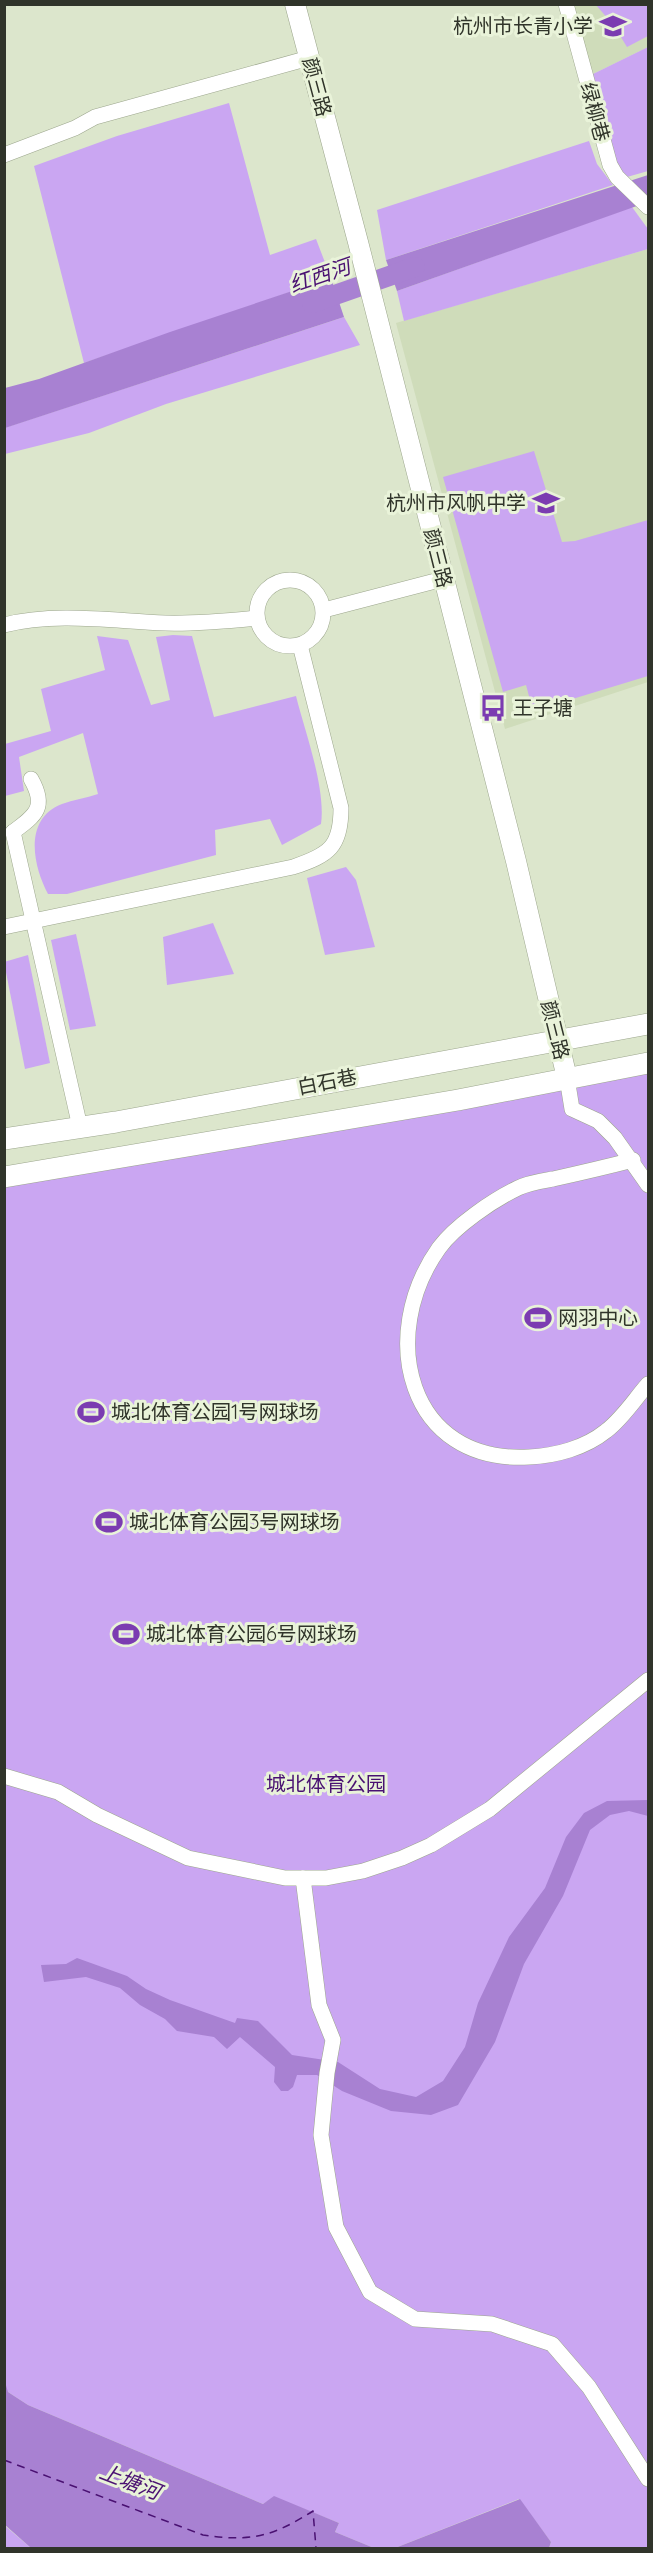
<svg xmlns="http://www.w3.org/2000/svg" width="653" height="2553" font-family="Quicksand,'Noto Sans SC',sans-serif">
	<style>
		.built { fill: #cfdcba }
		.green { fill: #caa6f2 }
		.water { fill: #a881d2 }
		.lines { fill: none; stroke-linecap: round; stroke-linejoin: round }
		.canal { stroke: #a881d2; stroke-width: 20 }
		.ferry { stroke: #4a1172; stroke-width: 1.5; stroke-dasharray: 8 6; stroke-linecap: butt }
		.minor-casing { stroke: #9ca68d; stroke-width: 16 }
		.tertiary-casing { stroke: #9ca68d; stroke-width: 21 }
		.secondary-casing { stroke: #9ca68d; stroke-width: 22 }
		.minor { stroke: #fff; stroke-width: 15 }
		.tertiary { stroke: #fff; stroke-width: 20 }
		.secondary { stroke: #fff; stroke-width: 21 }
		.labels { text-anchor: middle; stroke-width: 6; stroke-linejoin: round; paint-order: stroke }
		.poi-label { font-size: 20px; fill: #30342a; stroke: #e9f3d9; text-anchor: start }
		.street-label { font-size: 20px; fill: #30342a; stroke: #e9f3d9 }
		.park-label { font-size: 20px; fill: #491172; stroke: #e9f3d9 }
		.water-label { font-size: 21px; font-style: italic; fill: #4a1172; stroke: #e9f3d9 }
	</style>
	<rect width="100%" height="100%" fill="#dce6cc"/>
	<!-- built -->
	<g class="built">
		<polygon points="573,5 648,5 648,47 591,75"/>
		<polygon points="648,249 648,682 505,729 396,323"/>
	</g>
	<!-- green -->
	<g class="green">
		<polygon points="596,5 648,5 648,36 627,47 616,29 626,22 609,20"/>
		<polygon points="648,47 648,171 627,177 618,173 591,75"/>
		<polygon points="229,103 270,255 316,239 331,278 84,363 34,166 117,136"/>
		<polygon points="589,141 597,164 613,185 386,260 377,210"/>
		<polygon points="632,207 648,229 648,249 404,321 397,291"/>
		<polygon points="344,317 360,345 166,404 89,433 5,454 4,428"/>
		<polygon points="534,451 562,542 575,541 648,520 648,676 533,711 526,685 503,692 443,477"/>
		<path d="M173,635L192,636L214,717L296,696C305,732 326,788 321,824L282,845L270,819L215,830L216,855L67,894H48C33,866 23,819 62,804C73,800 86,798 98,794L83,733L19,757L24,791L5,796V744L51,731L41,689L105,670L97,636L128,640L151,705L170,700L156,637Z"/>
		<polygon points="346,867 356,880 375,947 325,955 307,878"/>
		<polygon points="213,923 234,974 167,985 163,937"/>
		<polygon points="76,934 96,1026 70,1030 51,940"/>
		<polygon points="28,955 50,1063 25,1069 4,962"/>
		<polygon points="648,1063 648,2548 549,2548 551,2542 519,2499 395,2548 374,2548 335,2532 339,2523 274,2497 263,2504 28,2405 5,2390 5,1177"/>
		<polygon points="4,2525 31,2548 5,2548"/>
	</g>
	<!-- water -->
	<g class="water">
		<polygon points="648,175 648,202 397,291 386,260"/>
		<polygon points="331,278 344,317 5,428 5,388 39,379 170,332"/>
		<polygon points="648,1800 648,1816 629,1811 610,1815 590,1830 563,1896 524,1964 495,2042 458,2105 431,2115 391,2111 342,2091 317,2075 297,2075 293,2087 288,2091 281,2091 274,2082 275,2067 240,2037 227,2049 214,2037 177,2031 165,2019 140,2005 120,1988 86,1977 44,1982 41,1965 66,1964 77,1958 127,1976 146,1989 170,2000 235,2023 237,2018 258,2021 292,2055 338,2062 380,2089 416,2097 443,2081 465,2047 478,2003 509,1937 545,1888 566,1837 584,1813 607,1801"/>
		<polygon points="5,2382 8,2392 28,2405 263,2504 274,2496 339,2523 335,2532 374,2548 31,2548 5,2525"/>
		<polygon points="520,2499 551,2542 549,2548 395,2548"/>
	</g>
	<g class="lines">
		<!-- canal -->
		<polyline class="canal" points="312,303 415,267"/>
		<!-- ferry -->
		<path class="ferry" d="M4,2460L203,2535C251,2542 272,2537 313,2511L316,2548"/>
		<defs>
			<g id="minor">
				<polyline points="566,4 610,165 617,177 648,207"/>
				<polyline points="4,155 75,128 95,117 309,58"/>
				<circle cx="290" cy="613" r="33"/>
				<polyline points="324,610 443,579"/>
				<path d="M4,625C57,612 112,621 165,623C196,624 226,621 257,618"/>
				<polyline points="13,832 80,1127"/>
				<path d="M13,832C36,815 47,807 31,779"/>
				<path d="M4,927L293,867C329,855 341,847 341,808L300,645"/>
				<polyline points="567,1078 572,1109 598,1121 615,1138 648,1185"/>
				<path d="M633,1160C606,1167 580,1173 553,1179C542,1181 528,1183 518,1188C493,1200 455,1226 439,1248C377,1335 407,1464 529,1457C555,1456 585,1448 606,1431C623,1418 634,1400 648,1384"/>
				<polyline points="4,1776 58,1792 97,1815 188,1858 285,1878 326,1878 363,1871 402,1858 431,1845 490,1809 648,1680"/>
				<polyline points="303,1878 319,2005 333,2040 327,2073 321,2135 336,2227 370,2292 415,2319 492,2324 552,2344 589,2387 648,2479"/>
			</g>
			<polyline id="tertiary" points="295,4 358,242 516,861 567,1078"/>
			<g id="secondary">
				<polyline points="4,1139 116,1122 648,1024"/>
				<polyline points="4,1177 458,1100 648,1063"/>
			</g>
		</defs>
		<!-- minor casing -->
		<use href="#minor" class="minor-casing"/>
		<!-- tertiary casing -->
		<use href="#tertiary" class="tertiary-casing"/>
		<!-- secondary casing -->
		<use href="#secondary" class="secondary-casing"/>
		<!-- minor -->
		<use href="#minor" class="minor"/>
		<!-- tertiary -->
		<use href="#tertiary" class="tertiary"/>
		<!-- secondary -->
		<use href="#secondary" class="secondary"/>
	</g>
	<!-- icons -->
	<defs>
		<symbol id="school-bare" viewBox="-9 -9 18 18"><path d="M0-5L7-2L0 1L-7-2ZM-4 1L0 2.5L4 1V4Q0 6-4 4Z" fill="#7b3cb1" stroke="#e9f3d9" stroke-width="2.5" paint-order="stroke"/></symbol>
		<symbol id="bus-bare" viewBox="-9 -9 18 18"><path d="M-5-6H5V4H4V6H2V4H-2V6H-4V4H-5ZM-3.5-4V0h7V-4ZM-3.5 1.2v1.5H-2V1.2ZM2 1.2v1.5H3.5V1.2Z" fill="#7b3cb1" stroke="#e9f3d9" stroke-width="2.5" paint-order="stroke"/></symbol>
		<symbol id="stadium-bare" viewBox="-9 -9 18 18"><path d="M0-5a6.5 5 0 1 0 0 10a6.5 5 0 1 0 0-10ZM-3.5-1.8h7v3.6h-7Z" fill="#7b3cb1" stroke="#e9f3d9" stroke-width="2.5" paint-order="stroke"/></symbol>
	</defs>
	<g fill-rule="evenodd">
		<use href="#school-bare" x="594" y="7" width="38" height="38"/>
		<use href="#school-bare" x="527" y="484" width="38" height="38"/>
		<use href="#bus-bare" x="474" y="689" width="38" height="38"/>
		<use href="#stadium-bare" x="519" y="1299" width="38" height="38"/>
		<use href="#stadium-bare" x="72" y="1393" width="38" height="38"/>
		<use href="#stadium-bare" x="90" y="1503" width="38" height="38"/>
		<use href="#stadium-bare" x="107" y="1615" width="38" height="38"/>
	</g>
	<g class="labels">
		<!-- poi labels -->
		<g class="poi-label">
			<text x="593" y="33" text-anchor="end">杭州市长青小学</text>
			<text x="526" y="510" text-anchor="end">杭州市风帆中学</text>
			<text x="513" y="715">王子塘</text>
			<text x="558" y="1325">网羽中心</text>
			<text x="111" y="1419">城北体育公园1号网球场</text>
			<text x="129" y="1529">城北体育公园3号网球场</text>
			<text x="146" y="1641">城北体育公园6号网球场</text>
		</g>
		<!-- street labels -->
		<g class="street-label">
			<text transform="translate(317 87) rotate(75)" y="7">颜三路</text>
			<text transform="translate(595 112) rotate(75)" y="7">绿柳巷</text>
			<text transform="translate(438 558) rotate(76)" y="7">颜三路</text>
			<text transform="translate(555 1030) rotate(76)" y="7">颜三路</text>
			<text transform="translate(327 1082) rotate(-11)" y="7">白石巷</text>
		</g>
		<!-- park labels -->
		<g class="park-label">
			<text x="326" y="1791">城北体育公园</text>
		</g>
		<!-- water labels -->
		<g class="water-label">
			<text transform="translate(320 276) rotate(-19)" y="7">红西河</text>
			<text transform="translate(130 2482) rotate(21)" y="7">上塘河</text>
		</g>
	</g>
	<!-- border -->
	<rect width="653" height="2553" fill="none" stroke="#30342a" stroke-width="12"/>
</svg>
